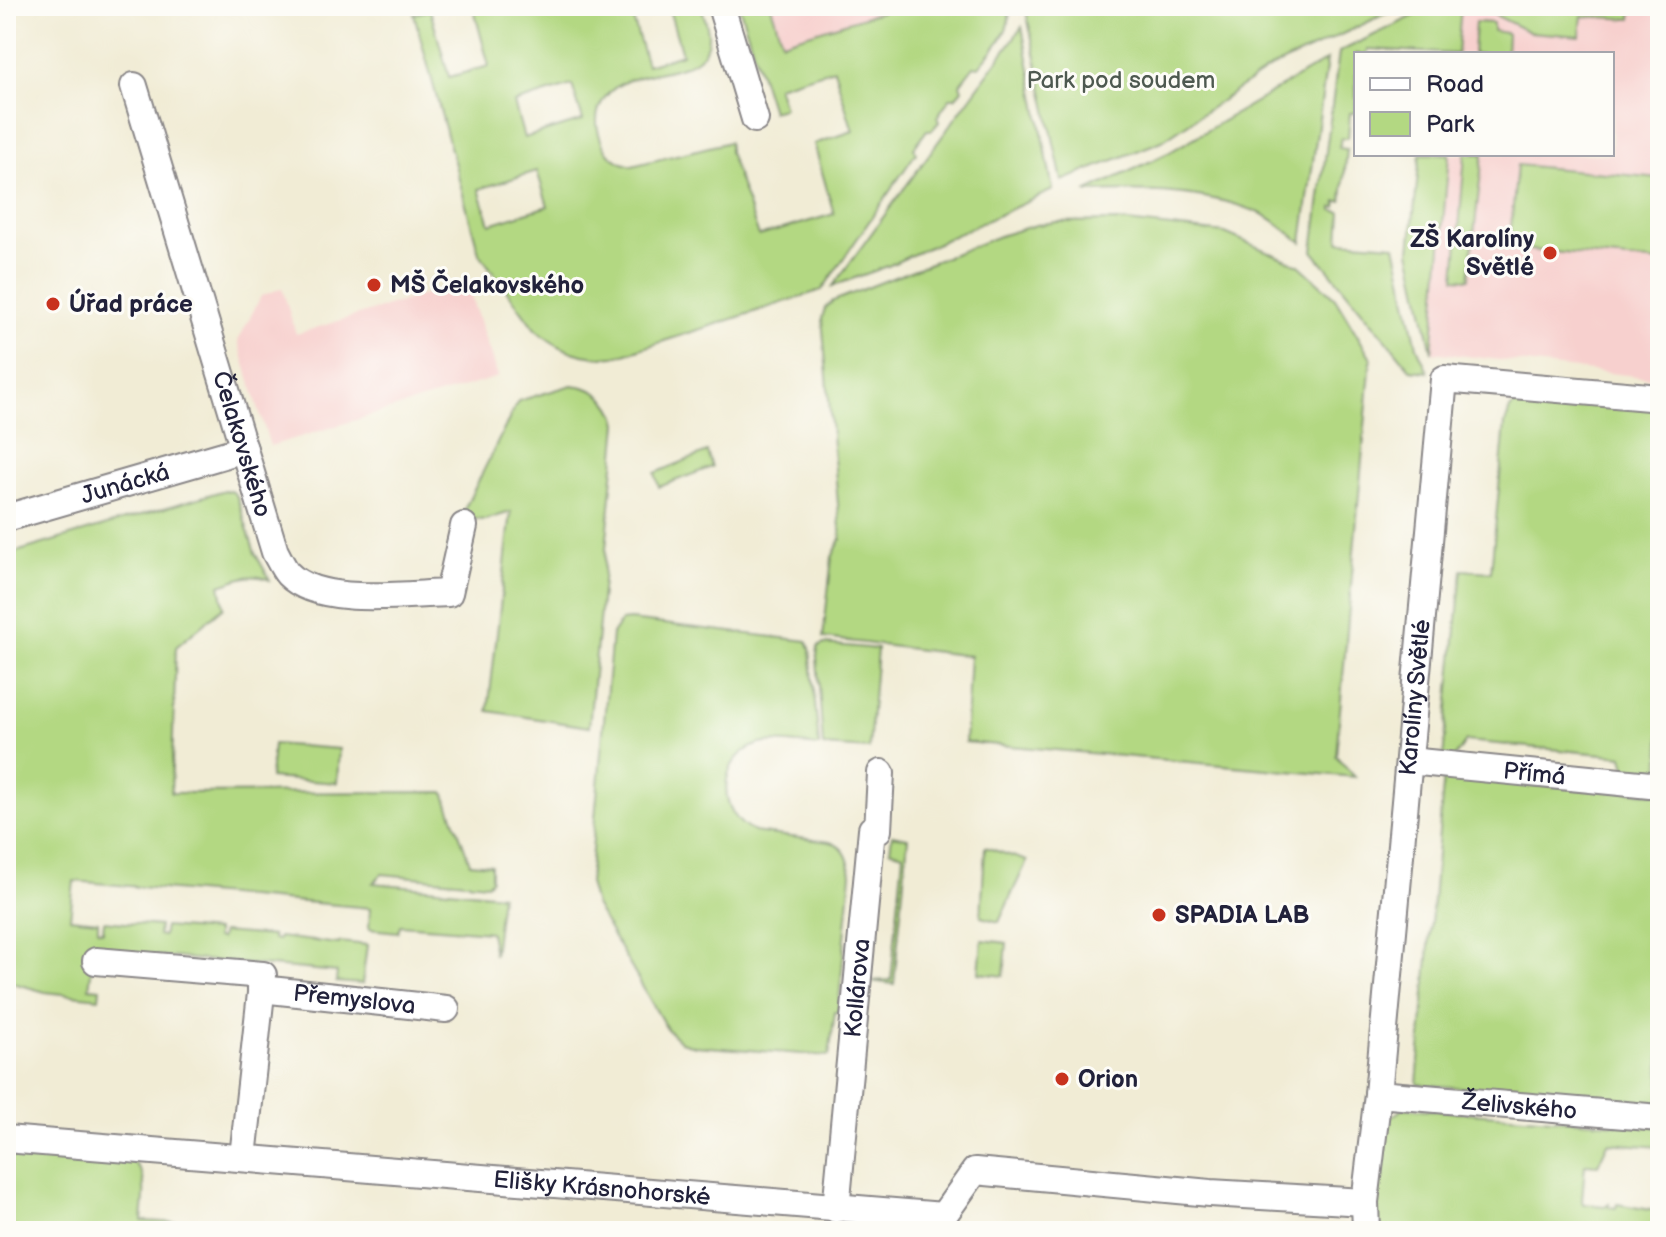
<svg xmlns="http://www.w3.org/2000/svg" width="1666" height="1237" font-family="'Balsamiq Sans',sans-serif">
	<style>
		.built { fill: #f7d0ce }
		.green { fill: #b3d882; stroke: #6a7d5e; stroke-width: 2; fill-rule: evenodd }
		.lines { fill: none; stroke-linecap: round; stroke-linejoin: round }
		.street-casing { stroke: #8a8788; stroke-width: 30 }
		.street { stroke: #fff; stroke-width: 26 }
		.poi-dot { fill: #c8321e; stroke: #fdfcf7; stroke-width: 3 }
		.labels { text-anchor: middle; stroke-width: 6; stroke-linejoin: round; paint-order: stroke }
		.park-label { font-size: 24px; fill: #4e5950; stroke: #fdfcf7 }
		.poi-label { font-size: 24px; font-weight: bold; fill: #22223b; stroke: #fdfcf7; text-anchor: start }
		.street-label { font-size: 24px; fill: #22223b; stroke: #fdfcf7 }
	</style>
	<rect width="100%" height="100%" fill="#fdfcf7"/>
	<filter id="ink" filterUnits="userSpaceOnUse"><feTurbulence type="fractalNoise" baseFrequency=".0125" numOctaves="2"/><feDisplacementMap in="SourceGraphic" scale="16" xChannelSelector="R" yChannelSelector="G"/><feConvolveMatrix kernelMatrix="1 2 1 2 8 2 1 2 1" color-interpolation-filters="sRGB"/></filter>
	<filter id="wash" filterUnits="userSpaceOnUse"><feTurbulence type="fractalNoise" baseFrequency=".006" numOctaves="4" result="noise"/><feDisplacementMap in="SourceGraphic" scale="32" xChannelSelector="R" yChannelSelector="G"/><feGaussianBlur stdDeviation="1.8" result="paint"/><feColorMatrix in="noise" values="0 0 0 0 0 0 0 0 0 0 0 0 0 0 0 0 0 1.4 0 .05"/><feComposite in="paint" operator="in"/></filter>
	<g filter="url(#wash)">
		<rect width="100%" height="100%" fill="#f1ecd5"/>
		<!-- built -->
		<g class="built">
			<polygon points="771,6 900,6 782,42"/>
			<polygon points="1461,6 1660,6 1660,379 1432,352 1449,154 1612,154 1612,54 1457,54"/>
			<polygon points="466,282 498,377 270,446 238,341 261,296 282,288 296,334"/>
		</g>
		<!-- green -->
		<g class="green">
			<path d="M473,6H520L525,11L532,6H629L647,65L682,54L668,6H701C706,21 713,39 703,53C682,81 621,64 601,104C594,118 597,131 603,145C609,157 619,163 632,166L729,142V152L759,236L834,214L814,144L853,131L834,69L777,86L784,108L772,111L739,6H771L782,42L900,6H1009C1013,31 994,48 979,67L974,66L960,84L962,90L955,98H950L937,117L939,122L932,130H927L914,148L916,153L822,290L624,354C590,363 560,351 535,329L479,253L414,14L430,10L449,77L489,66ZM572,85L583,120L524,138L514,103ZM537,171L548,206L490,224L479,189Z"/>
			<polygon points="1025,6 1402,6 1268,69 1162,141 1062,181"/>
			<polygon points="1434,6 1461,6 1457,54 1368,49 1367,54 1356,54 1356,113 1350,113 1348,138 1341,138 1339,148 1347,149 1342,201 1337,201 1336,207 1333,207 1333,210 1341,212 1339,241 1395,245 1417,347 1428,372 1411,370 1313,251 1339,52"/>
			<polygon points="1477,6 1632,6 1631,19 1582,16 1580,36 1529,32"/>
			<polygon points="1475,22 1493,23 1493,31 1507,33 1506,54 1473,54"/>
			<polygon points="1022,27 1053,190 888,266 833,286"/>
			<path d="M1327,60L1302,242C1289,234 1276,220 1262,214C1206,190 1145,190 1086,192L1168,153Z"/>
			<polygon points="1420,154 1449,154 1432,352 1410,251"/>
			<polygon points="1465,154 1483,154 1469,279 1455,278"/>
			<polygon points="1517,165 1660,178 1660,262 1509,248"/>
			<polygon points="1118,221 1225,233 1299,265 1335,298 1371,358 1336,756 1355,777 965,742 970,656 823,638 832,557 841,539 822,318 825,308 833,301 1002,235 1036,225 1056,222"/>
			<path d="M572,385C595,387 612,400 618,423L589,727L488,711L511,512L485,520L460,518L518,401Z"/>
			<polygon points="1521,399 1660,405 1660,778 1630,775 1626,768 1623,756 1466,741 1453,760 1443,758 1462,570 1491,572 1505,424 1510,409"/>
			<polygon points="707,452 712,467 659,487 655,473"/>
			<path d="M225,490L233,492L237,497L255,553L270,580C252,572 238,579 220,585L224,607L176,647L171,793L444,792L470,863L491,865V880L487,884L382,874L373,883L501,895L494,955L490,932L400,925L398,932L369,929L370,908L74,881L70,918L98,921V930L103,931L104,921L159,926L158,935L163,936L165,927L216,931V938L220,939L222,932L273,936V939L278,940L279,937L339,944L340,942L367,945L362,984L336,982L337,972L94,950L89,988L100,989L99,998L45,992L6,981V555Z"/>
			<path d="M630,620L807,641L810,648L819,746C800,745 775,739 757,745C716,759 717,815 754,832L830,842C845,847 849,858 851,874L838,1012H835L829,1056L694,1046L681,1042L667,1029L595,905L589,883L612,634L621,621Z"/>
			<polygon points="824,644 877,649 869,749 823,746 817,657 818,647"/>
			<polygon points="273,744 339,749 337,783 270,778"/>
			<polygon points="1444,774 1660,794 1660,1105 1417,1084"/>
			<polygon points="892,835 908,838 894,984 871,981 891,980 903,854 890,850"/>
			<polygon points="985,847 1027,861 999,922 981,917"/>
			<polygon points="982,940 1007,943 1004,976 979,973"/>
			<polygon points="1404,1108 1660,1127 1660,1147 1608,1143 1598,1165 1585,1164 1582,1200 1583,1204 1605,1206 1609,1203 1609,1207 1616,1208 1617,1204 1656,1211 1657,1208 1660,1208 1660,1231 1371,1231 1387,1120"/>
			<path d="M6,1150H10V1156L25,1158L27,1151L130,1160C151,1172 143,1201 142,1221L225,1225L218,1231H6Z"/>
		</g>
	</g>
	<g filter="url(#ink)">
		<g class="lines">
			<defs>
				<g id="street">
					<polyline points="721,6 755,119"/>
					<path id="s1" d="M134,86L275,552C279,559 283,568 288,574C320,607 406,594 449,593L464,526"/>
					<path id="s2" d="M6,518L244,449"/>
					<path id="s3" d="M1409,761L1660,786"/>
					<polyline points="96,961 263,975 243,1157"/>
					<path id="s4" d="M261,989L446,1009"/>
					<path id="s5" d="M1378,1094L1660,1118"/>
					<path id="s6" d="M6,1139L943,1216L975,1171L1210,1193L1365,1202"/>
					<path id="s7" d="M836,1209L872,829L878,830L881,773"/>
					<path id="s8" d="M1366,1231L1365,1202L1378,1094L1444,379L1660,398"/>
				</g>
			</defs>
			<!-- street casing -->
			<use href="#street" class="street-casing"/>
			<!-- street -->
			<use href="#street" class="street"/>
		</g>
	</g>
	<!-- markers -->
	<g class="poi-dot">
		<circle cx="1550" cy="253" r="8"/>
		<circle cx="374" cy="285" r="8"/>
		<circle cx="53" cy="304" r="8"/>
		<circle cx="1159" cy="915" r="8"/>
		<circle cx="1062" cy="1079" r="8"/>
	</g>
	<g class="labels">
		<!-- park labels -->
		<g class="park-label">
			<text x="1121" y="88">Park pod soudem</text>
		</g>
		<!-- poi labels -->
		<g class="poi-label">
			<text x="1534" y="247" text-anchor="end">ZŠ Karolíny<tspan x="1534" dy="28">Světlé</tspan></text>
			<text x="390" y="293">MŠ Čelakovského</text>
			<text x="69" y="312">Úřad práce</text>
			<text x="1175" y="923">SPADIA LAB</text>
			<text x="1078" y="1087">Orion</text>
		</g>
		<!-- street labels -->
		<g class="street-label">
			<text dy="8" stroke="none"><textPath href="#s1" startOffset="374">Čelakovského</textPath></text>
			<text dy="8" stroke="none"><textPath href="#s2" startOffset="124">Junácká</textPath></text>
			<text dy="8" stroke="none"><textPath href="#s8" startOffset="536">Karolíny Světlé</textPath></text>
			<text dy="8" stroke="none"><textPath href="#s3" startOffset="126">Přímá</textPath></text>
			<text dy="8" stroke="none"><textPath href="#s7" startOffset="222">Kollárova</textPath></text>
			<text dy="8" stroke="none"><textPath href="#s4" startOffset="94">Přemyslova</textPath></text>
			<text dy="8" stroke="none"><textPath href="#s5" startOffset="142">Želivského</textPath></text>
			<text dy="8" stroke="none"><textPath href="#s6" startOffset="598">Elišky Krásnohorské</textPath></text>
		</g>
	</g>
	<!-- margin -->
	<rect width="1666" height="1237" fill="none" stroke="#fdfcf7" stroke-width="32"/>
	<!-- legend -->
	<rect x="1354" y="52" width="260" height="104" fill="#fdfcf7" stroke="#a5a5ac" stroke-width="2"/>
	<rect x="1370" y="78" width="40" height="12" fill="#ffffff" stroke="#a5a5ac" stroke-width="2"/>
	<text x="1426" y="92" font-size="24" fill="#22223b">Road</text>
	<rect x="1370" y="112" width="40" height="24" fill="#b3d882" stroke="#a5a5ac" stroke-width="2"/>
	<text x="1426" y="132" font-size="24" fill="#22223b">Park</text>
</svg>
